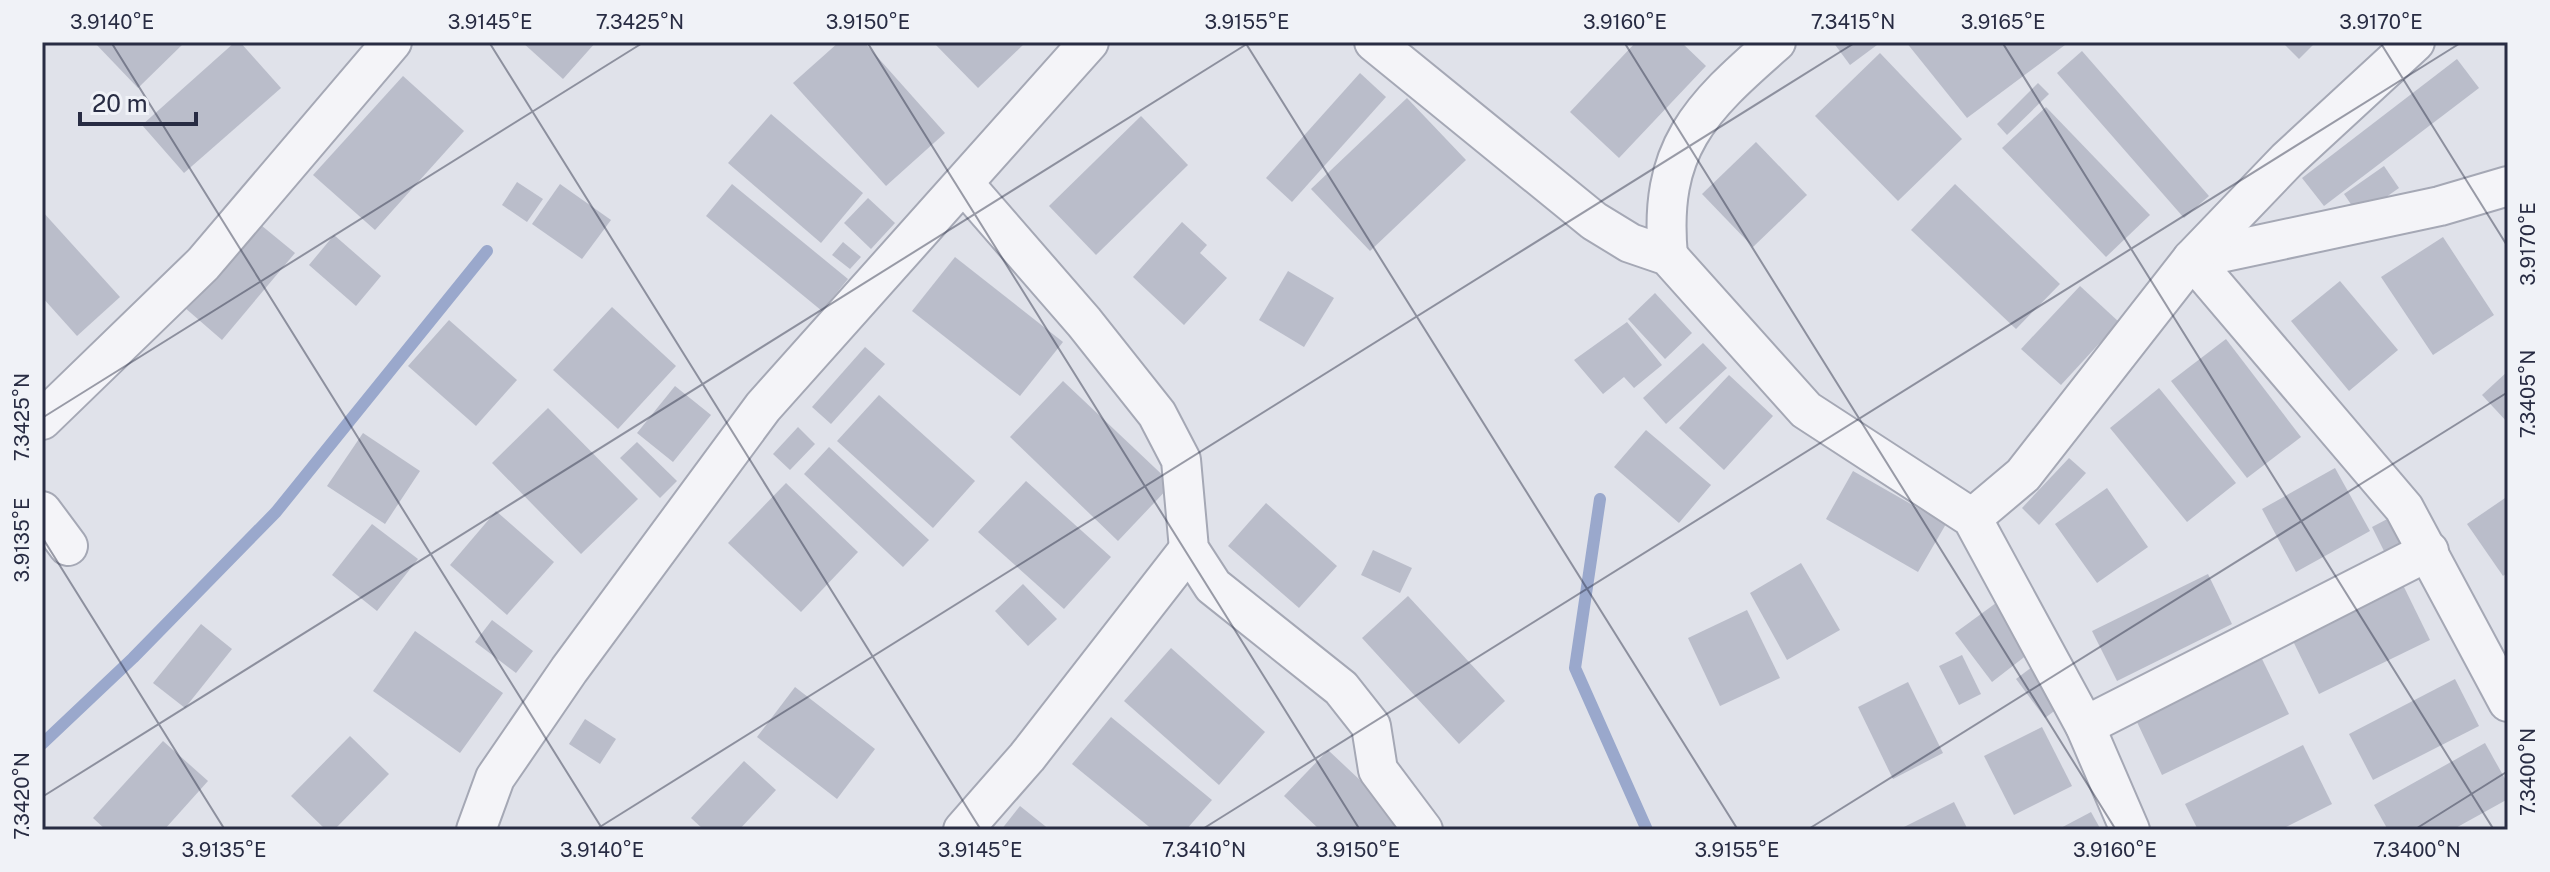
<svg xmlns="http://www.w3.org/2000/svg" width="2550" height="872" font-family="'Public Sans',sans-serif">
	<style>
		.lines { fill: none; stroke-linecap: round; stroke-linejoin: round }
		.stream { stroke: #9aa8cc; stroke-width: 12 }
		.building { fill: #babdca }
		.minor-casing { stroke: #a5a8b5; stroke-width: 42 }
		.minor { stroke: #f4f4f8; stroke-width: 38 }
		.ticks { fill: none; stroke: #282c43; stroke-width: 2; stroke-opacity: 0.45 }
		.neatline { fill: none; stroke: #282c43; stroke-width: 3 }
		.ticks-label { font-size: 20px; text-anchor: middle; fill: #282c43 }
	</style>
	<rect width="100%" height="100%" fill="#e0e2ea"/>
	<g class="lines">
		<!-- stream -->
		<g class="stream">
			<polyline points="1600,499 1575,668 1647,830"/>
			<polyline points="42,744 133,658 276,512 487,251"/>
		</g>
	</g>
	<!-- building -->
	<g class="building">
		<polygon points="94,42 185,42 138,88"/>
		<polygon points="235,42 240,42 281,88 184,173 142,125"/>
		<polygon points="522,42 596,42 563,79"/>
		<polygon points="839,42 864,42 945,133 886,186 793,83"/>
		<polygon points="933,42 1022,42 1024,44 978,88"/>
		<polygon points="1636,42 1681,42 1706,66 1619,158 1570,112"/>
		<polygon points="1833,42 1874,42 1877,45 1850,65"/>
		<polygon points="1906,42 2069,42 1967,118"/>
		<polygon points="2282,42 2316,42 2299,59"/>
		<polygon points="2082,51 2209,196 2184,218 2057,73"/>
		<polygon points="1880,53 1962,139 1898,201 1815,116"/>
		<polygon points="2457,59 2479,88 2324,206 2302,178"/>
		<polygon points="1360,73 1386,97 1292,202 1266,178"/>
		<polygon points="403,76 464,131 375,230 313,175"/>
		<polygon points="2038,83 2049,94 2007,135 1997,124"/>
		<polygon points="1407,98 1466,160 1370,251 1311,189"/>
		<polygon points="2046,107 2150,215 2106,257 2002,148"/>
		<polygon points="771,114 863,193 821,243 728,163"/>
		<polygon points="1141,116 1188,165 1096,255 1049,206"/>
		<polygon points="1756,142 1807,195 1753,247 1702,194"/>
		<polygon points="2384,166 2399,188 2359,216 2344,194"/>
		<polygon points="517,182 543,199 527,222 502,205"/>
		<polygon points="560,184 611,220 582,259 532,224"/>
		<polygon points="732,184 848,279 822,311 706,216"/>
		<polygon points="1955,184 2060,284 2016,329 1911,230"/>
		<polygon points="868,198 895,223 871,249 844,223"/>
		<polygon points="42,211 120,297 77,336 42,297"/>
		<polygon points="256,221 295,253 222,340 184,307"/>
		<polygon points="1182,222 1207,245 1200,253 1227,278 1184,325 1133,277"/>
		<polygon points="334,235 381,276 356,306 309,265"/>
		<polygon points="2443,237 2494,315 2433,355 2381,277"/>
		<polygon points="843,242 861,257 850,269 832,255"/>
		<polygon points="955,257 1063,342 1020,396 912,311"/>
		<polygon points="1288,271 1334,298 1304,347 1259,320"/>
		<polygon points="2340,281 2398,350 2349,391 2291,321"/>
		<polygon points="2080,286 2119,322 2061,385 2021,349"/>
		<polygon points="1655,293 1692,333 1665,359 1628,319"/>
		<polygon points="612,307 676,366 618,429 553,370"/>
		<polygon points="449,320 517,380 476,426 408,366"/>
		<polygon points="1627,322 1662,365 1634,388 1624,377 1603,394 1574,360"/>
		<polygon points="2226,339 2301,437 2247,478 2171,381"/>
		<polygon points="1703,343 1727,368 1666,424 1643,398"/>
		<polygon points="865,347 885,364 831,424 812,407"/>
		<polygon points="2508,371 2508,423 2482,395"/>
		<polygon points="1729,375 1773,416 1724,470 1679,428"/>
		<polygon points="1063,381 1172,484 1118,541 1010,437"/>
		<polygon points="675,386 711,415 673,462 637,433"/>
		<polygon points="2159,388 2236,483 2187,522 2110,428"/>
		<polygon points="879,395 975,481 933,528 837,441"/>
		<polygon points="548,408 638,499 581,554 492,463"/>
		<polygon points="798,427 815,444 790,470 773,454"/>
		<polygon points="1646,430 1711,485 1679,523 1614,467"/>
		<polygon points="363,433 420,471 385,524 327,486"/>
		<polygon points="637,442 677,481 660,498 620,458"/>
		<polygon points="829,447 929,540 903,567 804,474"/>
		<polygon points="2069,458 2086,473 2039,525 2022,508"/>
		<polygon points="2335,468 2370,531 2296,572 2262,509"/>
		<polygon points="1853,471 1946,524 1918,572 1826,519"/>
		<polygon points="1026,481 1111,557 1064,609 978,532"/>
		<polygon points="786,483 858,552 801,612 728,543"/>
		<polygon points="2107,488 2148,547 2097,583 2055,524"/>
		<polygon points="2508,496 2508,572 2503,576 2467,524"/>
		<polygon points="1266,503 1337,566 1299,608 1228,546"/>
		<polygon points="496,511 554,562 507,615 450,565"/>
		<polygon points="2393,516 2408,543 2386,555 2372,527"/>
		<polygon points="372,524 418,559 377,611 332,575"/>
		<polygon points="1373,550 1412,568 1400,593 1361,575"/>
		<polygon points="1801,563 1840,630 1787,660 1750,593"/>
		<polygon points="2208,574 2232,624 2117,681 2092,631"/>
		<polygon points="2402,583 2430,640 2319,694 2291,637"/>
		<polygon points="1023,584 1057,619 1028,646 995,611"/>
		<polygon points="1408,596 1505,701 1459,744 1362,638"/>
		<polygon points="1996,603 2032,651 1992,682 1955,633"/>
		<polygon points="1747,610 1780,678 1720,706 1688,638"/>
		<polygon points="492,620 533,651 516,673 475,642"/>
		<polygon points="201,624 232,649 185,708 153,683"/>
		<polygon points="415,631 503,693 460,753 373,691"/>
		<polygon points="1171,648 1265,732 1219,785 1124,701"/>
		<polygon points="1962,655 1981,694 1959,705 1939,666"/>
		<polygon points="2262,659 2289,714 2162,775 2136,720"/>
		<polygon points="2036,664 2066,702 2045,718 2016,679"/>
		<polygon points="2455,679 2479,726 2373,780 2349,734"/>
		<polygon points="1908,682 1943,753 1893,779 1858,707"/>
		<polygon points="795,687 875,749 837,799 757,737"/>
		<polygon points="1111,717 1212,800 1186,830 1153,830 1072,764"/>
		<polygon points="585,719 616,739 600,764 569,744"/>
		<polygon points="2042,727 2072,786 2014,815 1984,756"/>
		<polygon points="350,736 389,774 334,830 326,830 291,796"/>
		<polygon points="163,741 208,781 164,830 106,830 93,818"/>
		<polygon points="2485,743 2508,784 2508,799 2452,830 2388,830 2374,805"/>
		<polygon points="2303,745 2332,804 2280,830 2198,830 2185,804"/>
		<polygon points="1328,750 1413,830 1320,830 1284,796"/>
		<polygon points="744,761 776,790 739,830 704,830 691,818"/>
		<polygon points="1954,802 1968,830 1898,830"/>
		<polygon points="1020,806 1050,830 1001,830"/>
		<polygon points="2091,812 2101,830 2057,830"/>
	</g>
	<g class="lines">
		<defs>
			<g id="minor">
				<polyline points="1374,42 1594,221 1630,243 1668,256 1806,410 1972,518 2085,726 2130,830"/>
				<polyline points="965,185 1084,322 1157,414 1181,460 1189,549 1213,586 1341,688 1371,726 1378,770 1423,830"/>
				<polyline points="2508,186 2440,206 2192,259 2404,508 2508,702"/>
				<path d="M1668,256C1658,149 1699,109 1776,42"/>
				<polyline points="42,420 203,264 392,42"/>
				<polyline points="42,511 68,546"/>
				<polyline points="1972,518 2023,475 2192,259 2287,160 2415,42"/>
				<polyline points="2085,726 2429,551"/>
				<polyline points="476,830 495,778 569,670 763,407 1089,42"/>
				<polyline points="963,830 1027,757 1189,549"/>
			</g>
		</defs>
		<!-- minor casing -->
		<use href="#minor" class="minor-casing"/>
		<!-- minor -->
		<use href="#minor" class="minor"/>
	</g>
	<!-- ticks -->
	<path class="ticks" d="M111,42L603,830M489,42L981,830M867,42L1360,830M1245,42L1738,830M1624,42L2116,830M2002,42L2494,830M2380,42L2508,247M42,418L644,42M42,537L225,830M42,797L1250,42M595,830L1856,42M1201,830L2462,42M1807,830L2508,392M2414,830L2508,771"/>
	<!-- border -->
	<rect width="2550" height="872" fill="none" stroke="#f0f2f7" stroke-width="88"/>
	<!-- scale -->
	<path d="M80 112v12h116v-12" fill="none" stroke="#282c43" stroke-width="4"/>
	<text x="92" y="112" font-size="24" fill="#282c43" stroke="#f0f2f7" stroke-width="6" paint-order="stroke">20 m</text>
	<rect x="44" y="44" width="2462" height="784" class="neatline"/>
	<g class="ticks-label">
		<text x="112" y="29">3.9140°E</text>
		<text x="490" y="29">3.9145°E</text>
		<text x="640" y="29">7.3425°N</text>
		<text x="868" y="29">3.9150°E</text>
		<text x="1247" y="29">3.9155°E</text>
		<text x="1625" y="29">3.9160°E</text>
		<text x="1853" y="29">7.3415°N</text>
		<text x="2003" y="29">3.9165°E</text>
		<text x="2381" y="29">3.9170°E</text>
		<text transform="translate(2528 244) rotate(-90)" y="7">3.9170°E</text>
		<text transform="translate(2528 394) rotate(-90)" y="7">7.3405°N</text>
		<text transform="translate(22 417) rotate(-90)" y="7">7.3425°N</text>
		<text transform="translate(22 540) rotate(-90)" y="7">3.9135°E</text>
		<text transform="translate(2528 772) rotate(-90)" y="7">7.3400°N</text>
		<text transform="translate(22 796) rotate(-90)" y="7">7.3420°N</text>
		<text x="224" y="857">3.9135°E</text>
		<text x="602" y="857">3.9140°E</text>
		<text x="980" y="857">3.9145°E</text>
		<text x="1204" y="857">7.3410°N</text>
		<text x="1358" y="857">3.9150°E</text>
		<text x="1737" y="857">3.9155°E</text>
		<text x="2115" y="857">3.9160°E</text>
		<text x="2417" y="857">7.3400°N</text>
	</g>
</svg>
